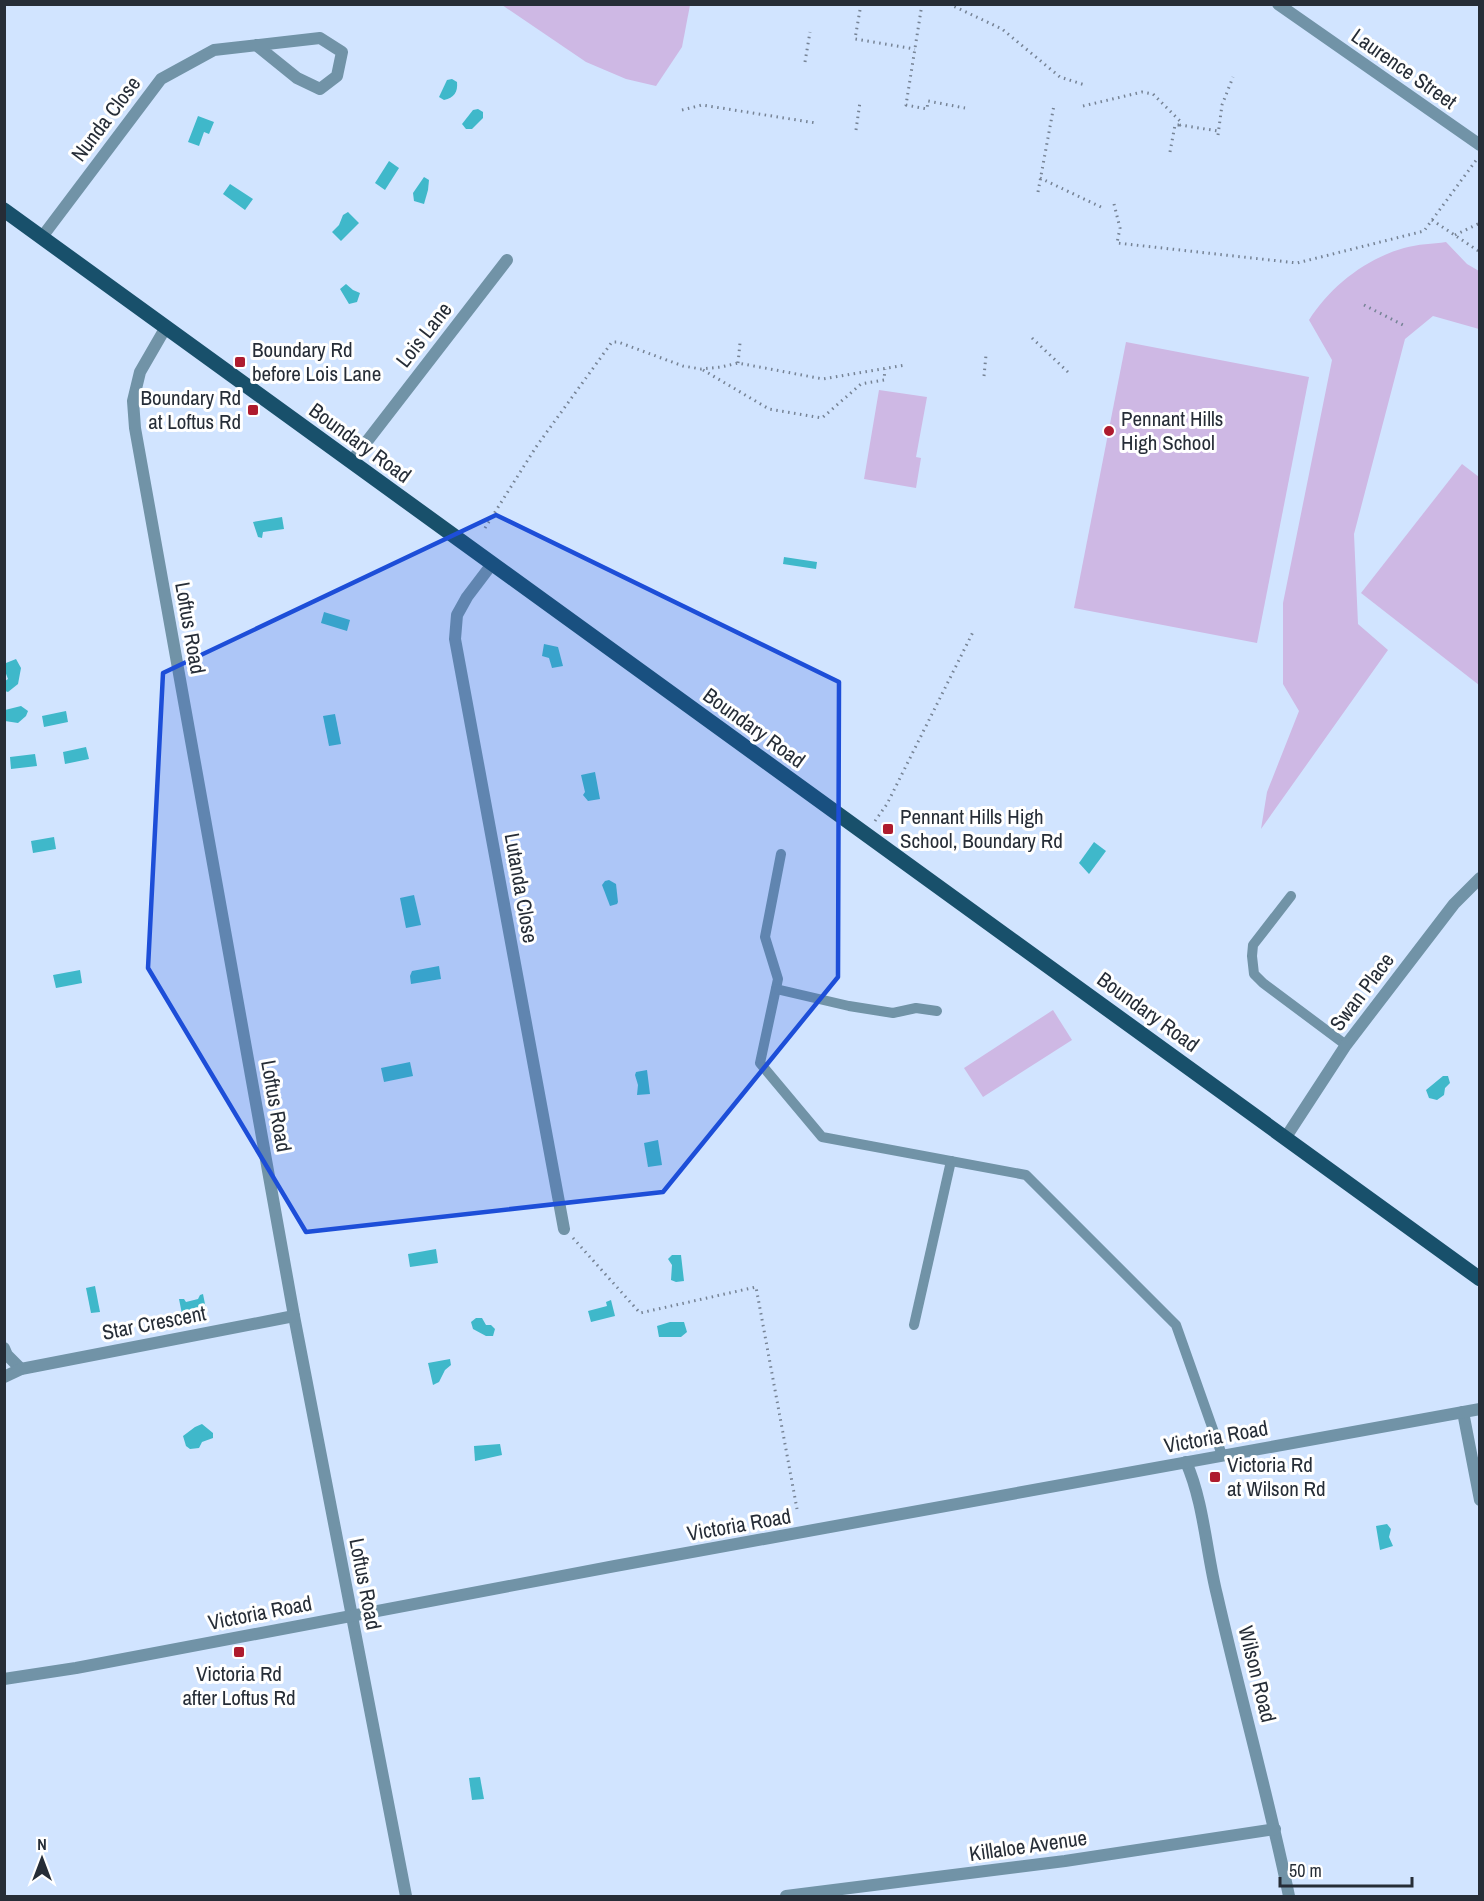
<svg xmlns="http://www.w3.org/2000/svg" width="1484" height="1901" font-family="'Archivo Narrow',sans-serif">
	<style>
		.green { fill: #ceb8e4 }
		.water { fill: #3fb8ca }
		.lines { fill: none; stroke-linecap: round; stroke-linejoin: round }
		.path { stroke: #768395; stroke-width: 3; stroke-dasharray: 1.5 4.5; stroke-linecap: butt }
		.service { stroke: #7193a7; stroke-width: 10 }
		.minor { stroke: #7193a7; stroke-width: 12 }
		.tertiary { stroke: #7193a7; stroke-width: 12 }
		.primary { stroke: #18506b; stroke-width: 15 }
		.marked { fill: #1d4ed8; fill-opacity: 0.2; stroke: #1d4ed8; stroke-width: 4.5; stroke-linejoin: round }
		.poi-dot { fill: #ae1b2e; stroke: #fff; stroke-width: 2 }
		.labels { text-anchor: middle; stroke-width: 6; stroke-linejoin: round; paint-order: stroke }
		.street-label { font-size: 21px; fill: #262d37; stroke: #fff }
		.poi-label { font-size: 21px; fill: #262d37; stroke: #fff; text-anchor: start }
	</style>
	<rect width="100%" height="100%" fill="#d1e4ff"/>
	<!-- green -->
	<g class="green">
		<polygon points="502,5 690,5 682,47 656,86 626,79 586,62"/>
		<path d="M1446,242L1467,264L1479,271V329L1433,316L1405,339L1354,534L1358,624L1388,650L1261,829L1267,792L1299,711L1283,684V603L1332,360L1309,320C1330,287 1365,259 1404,248C1418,244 1433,244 1446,242Z"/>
		<polygon points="1126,342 1309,377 1257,643 1074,608"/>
		<polygon points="879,390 927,397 916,457 921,458 916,488 864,479"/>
		<polygon points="1462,464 1479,477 1479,685 1361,593"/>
		<polygon points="1053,1010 1072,1040 983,1097 964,1068"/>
	</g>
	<!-- water -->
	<g class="water">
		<path d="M452,79L457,82C458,92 454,98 444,100L439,97L447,80Z"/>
		<polygon points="478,109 483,112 483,118 472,129 466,129 462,124 473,110"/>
		<polygon points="198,116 214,122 209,134 204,132 199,146 188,142"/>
		<polygon points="389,161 399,168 385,190 375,183"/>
		<polygon points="424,177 429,180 428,190 424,204 414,201 413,193"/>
		<polygon points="230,184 253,199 245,210 223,194"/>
		<polygon points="348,212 359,223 341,241 332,232 339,225 343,215"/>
		<polygon points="346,284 353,290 360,293 357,302 349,304 340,289"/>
		<polygon points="282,517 284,529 263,532 262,538 258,537 253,522"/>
		<polygon points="784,557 817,562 816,569 783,564"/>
		<polygon points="324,612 350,620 347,631 321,623"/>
		<polygon points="544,644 558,647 563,666 552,668 549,658 542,656"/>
		<polygon points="16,659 21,668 18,684 8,692 5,691 5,681 8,679 5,671 6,663"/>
		<polygon points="21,706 28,711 26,716 18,723 5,721 5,710"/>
		<polygon points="66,711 68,722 44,727 42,716"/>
		<polygon points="335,714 341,744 329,746 323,716"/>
		<polygon points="86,747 89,759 65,764 63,752"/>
		<polygon points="35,754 37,766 11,769 10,757"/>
		<polygon points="595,772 600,799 588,801 583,795 585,792 581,775"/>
		<polygon points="54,837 56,849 33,853 31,841"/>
		<polygon points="1094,842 1106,851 1089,874 1079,863"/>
		<polygon points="609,880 616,884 618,902 617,904 610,906 602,885 605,881"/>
		<polygon points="414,895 421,925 406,928 400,898"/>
		<polygon points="439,966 441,979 411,984 410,976 412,971"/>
		<polygon points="80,970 82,983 56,988 53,975"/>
		<polygon points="410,1062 413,1076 384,1082 381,1068"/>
		<polygon points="647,1070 650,1094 637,1095 638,1085 635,1075 636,1072"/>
		<polygon points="1443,1076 1448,1076 1450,1083 1445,1088 1444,1095 1437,1100 1429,1098 1426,1090"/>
		<polygon points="658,1140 662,1165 648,1167 644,1143"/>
		<polygon points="436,1249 438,1263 410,1267 408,1254"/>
		<polygon points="672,1255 681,1255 684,1281 676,1282 671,1280 672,1265 668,1259"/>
		<polygon points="95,1286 100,1312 91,1313 86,1288"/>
		<polygon points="203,1294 206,1309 182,1314 179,1299 184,1299 186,1302 198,1299 200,1295"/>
		<polygon points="611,1300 615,1316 591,1322 588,1311 607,1306 606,1302"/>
		<polygon points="476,1318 482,1318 486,1325 491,1325 495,1329 493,1336 486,1336 473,1329 471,1322"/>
		<polygon points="670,1322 684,1322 687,1332 681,1337 659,1337 657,1326"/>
		<polygon points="450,1359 451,1365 445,1370 439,1382 433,1385 428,1363"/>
		<polygon points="202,1424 213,1433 213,1438 202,1442 199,1448 190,1449 186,1446 183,1436 195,1427"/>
		<polygon points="500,1444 502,1455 475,1461 474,1446"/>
		<polygon points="1387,1524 1391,1529 1389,1537 1393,1546 1380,1550 1376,1526"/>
		<polygon points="480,1777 484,1799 472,1800 469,1778"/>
	</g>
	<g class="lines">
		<!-- path -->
		<g class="path">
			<polyline points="861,4 855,39 915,49"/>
			<polyline points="922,4 906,105 927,109 928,101 965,108"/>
			<polyline points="949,4 1002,29 1060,77 1085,85"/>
			<polyline points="805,62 810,32"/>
			<polyline points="1083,106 1142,92 1153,94 1181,122 1180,125 1218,131"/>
			<polyline points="682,110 702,105 816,123"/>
			<polyline points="856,130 860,102"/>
			<polyline points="1218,135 1222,105 1233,77"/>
			<polyline points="1170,152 1175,125 1180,125"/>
			<polyline points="1040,178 1103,208"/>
			<polyline points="1038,192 1054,105"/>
			<polyline points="1114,204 1120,228 1117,243 1297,263 1424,231 1477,159"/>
			<polyline points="1432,220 1480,252"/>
			<polyline points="1455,235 1480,223"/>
			<polyline points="1364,305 1405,326"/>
			<polyline points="1032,338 1069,373"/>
			<polyline points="738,363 740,343"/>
			<polyline points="703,370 769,409 822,418 861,384 884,380 885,369"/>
			<polyline points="984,376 986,355"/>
			<polyline points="485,528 536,447 612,342 618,342 683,366 701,369 721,367 738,363 823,379 905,365"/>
			<polyline points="875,821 887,804 973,632"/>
			<polyline points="573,1238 640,1313 756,1287 797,1509"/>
		</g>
		<!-- service -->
		<g class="service">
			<polyline points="781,854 765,937 778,979 760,1063 822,1137 1026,1175 1176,1325 1222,1455"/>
			<polyline points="1291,896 1253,945 1252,956 1254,974 1263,983 1346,1045"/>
			<polyline points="776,989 849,1006 893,1013 916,1008 937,1011"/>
			<polyline points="914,1325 951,1161"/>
		</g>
		<!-- minor -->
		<g class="minor">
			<polyline points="1278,4 1480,145"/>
			<polyline points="42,237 161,79 214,50 320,38 342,52 337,76 320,89 297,78 256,45"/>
			<polyline points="166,327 140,372 133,401 135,428 294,1316 406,1896"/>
			<polyline points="351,462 507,260"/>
			<polyline points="492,564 467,597 457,615 455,639 564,1229"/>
			<polyline points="1286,1137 1346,1045 1454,904 1480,878"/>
			<polyline points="4,1348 7,1355 21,1369"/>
			<polyline points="4,1377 21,1369 294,1316"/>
			<polyline points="1463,1412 1480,1500"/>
			<path d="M1186,1462C1204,1503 1206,1551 1217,1595C1240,1696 1268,1795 1289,1896"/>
			<polyline points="786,1896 1065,1861 1275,1829"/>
		</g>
		<!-- tertiary -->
		<polyline class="tertiary" points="4,1679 76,1668 615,1566 1480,1409"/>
		<!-- primary -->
		<polyline class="primary" points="4,210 1480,1279"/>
	</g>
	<!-- marked area -->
	<path class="marked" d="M496,515L839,682L838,977L663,1192L306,1232L148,968L163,673Z"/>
	<!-- markers -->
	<g class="poi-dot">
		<rect x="234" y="356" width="12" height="12" rx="3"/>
		<rect x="247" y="404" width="12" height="12" rx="3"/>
		<circle cx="1109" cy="431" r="6"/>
		<rect x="882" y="823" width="12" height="12" rx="3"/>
		<rect x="1209" y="1471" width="12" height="12" rx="3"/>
		<rect x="233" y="1646" width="12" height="12" rx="3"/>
	</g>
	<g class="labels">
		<!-- street labels -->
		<g class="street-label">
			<text transform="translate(1404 69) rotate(35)" y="7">Laurence Street</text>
			<text transform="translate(106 119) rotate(-53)" y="7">Nunda Close</text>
			<text transform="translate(424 335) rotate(-52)" y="7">Lois Lane</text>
			<text transform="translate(360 443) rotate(36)" y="7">Boundary Road</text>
			<text transform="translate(190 628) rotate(80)" y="7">Loftus Road</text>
			<text transform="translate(754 728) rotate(36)" y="7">Boundary Road</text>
			<text transform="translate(521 888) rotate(80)" y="7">Lutanda Close</text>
			<text transform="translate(1362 992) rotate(-53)" y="7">Swan Place</text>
			<text transform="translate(1148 1012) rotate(36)" y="7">Boundary Road</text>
			<text transform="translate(276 1106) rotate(80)" y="7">Loftus Road</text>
			<text transform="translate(154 1323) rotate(-11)" y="7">Star Crescent</text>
			<text transform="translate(1216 1437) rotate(-10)" y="7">Victoria Road</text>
			<text transform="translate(739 1525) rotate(-10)" y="7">Victoria Road</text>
			<text transform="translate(365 1584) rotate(79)" y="7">Loftus Road</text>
			<text transform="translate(260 1613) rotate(-11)" y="7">Victoria Road</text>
			<text transform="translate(1257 1674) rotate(76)" y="7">Wilson Road</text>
			<text transform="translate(1028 1846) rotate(-8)" y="7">Killaloe Avenue</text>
		</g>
		<!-- poi labels -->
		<g class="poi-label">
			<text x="252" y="357">Boundary Rd<tspan x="252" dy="24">before Lois Lane</tspan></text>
			<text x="241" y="405" text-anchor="end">Boundary Rd<tspan x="241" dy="24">at Loftus Rd</tspan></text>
			<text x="1121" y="426">Pennant Hills<tspan x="1121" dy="24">High School</tspan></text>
			<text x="900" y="824">Pennant Hills High<tspan x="900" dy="24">School, Boundary Rd</tspan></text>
			<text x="1227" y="1472">Victoria Rd<tspan x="1227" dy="24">at Wilson Rd</tspan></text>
			<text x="239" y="1681" text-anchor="middle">Victoria Rd<tspan x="239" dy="24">after Loftus Rd</tspan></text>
		</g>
	</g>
	<!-- border -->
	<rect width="1484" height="1901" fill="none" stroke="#262d37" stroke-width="12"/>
	<!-- north arrow -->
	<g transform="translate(42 1859)" stroke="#ffffff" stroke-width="4.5" paint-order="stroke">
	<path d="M0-4.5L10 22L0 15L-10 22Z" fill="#262d37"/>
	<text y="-9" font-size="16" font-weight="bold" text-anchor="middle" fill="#262d37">N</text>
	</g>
	<!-- scale -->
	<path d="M1280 1877v9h132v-9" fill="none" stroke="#262d37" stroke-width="3"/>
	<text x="1289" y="1877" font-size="18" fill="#262d37" stroke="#ffffff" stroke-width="4.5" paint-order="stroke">50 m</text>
</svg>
